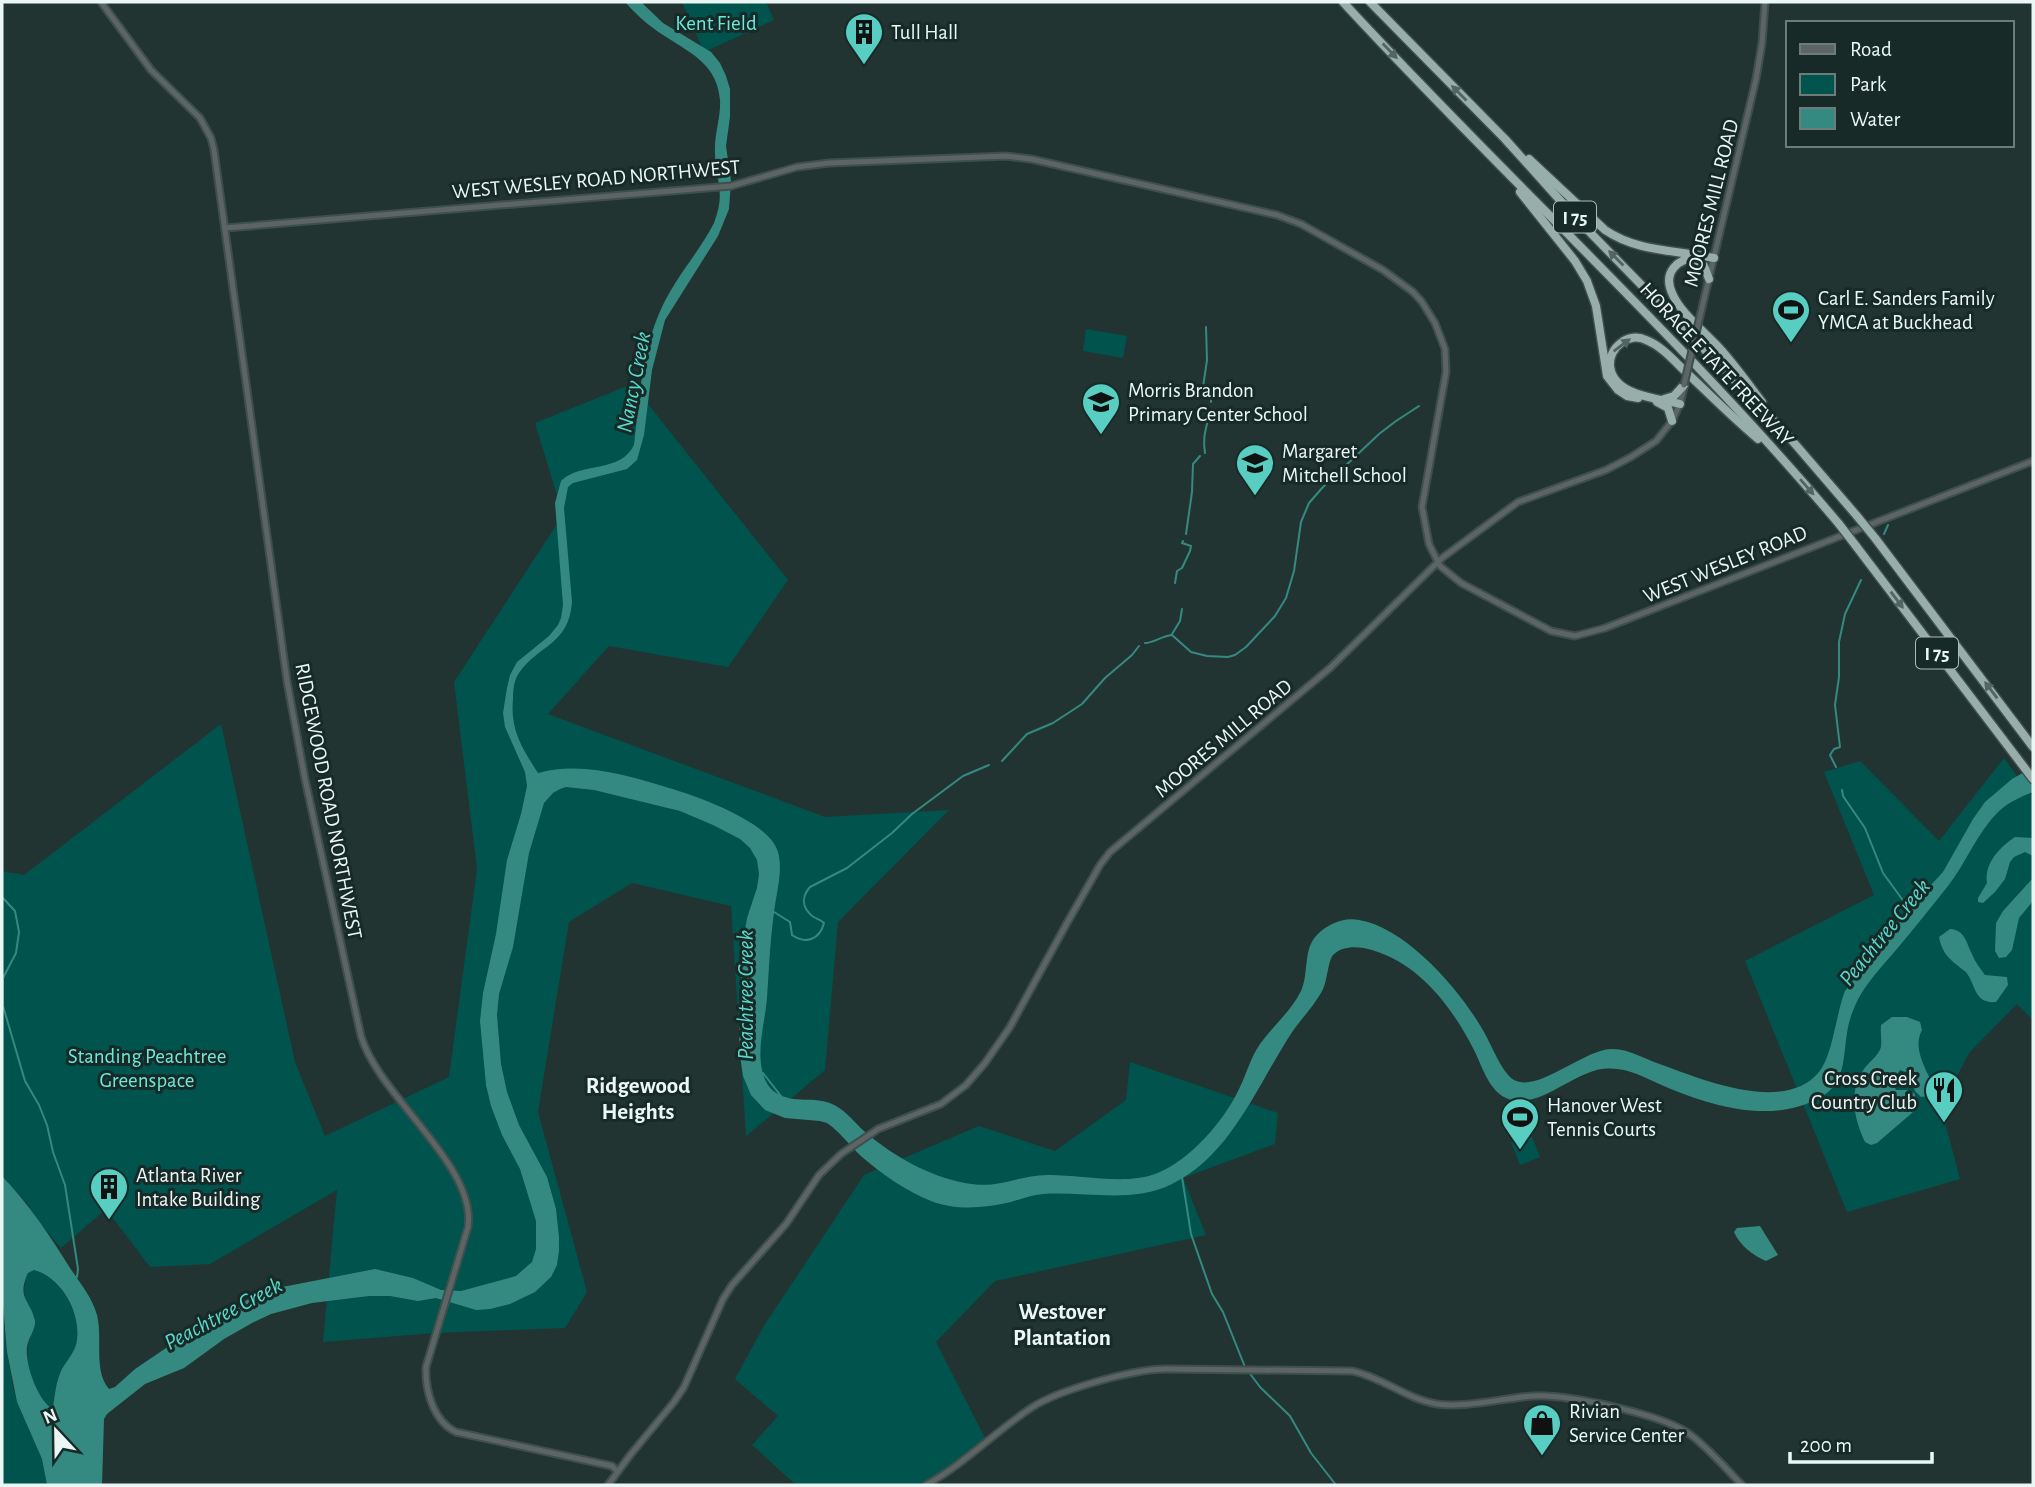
<svg xmlns="http://www.w3.org/2000/svg" width="2035" height="1487" font-family="'Alegreya Sans',sans-serif">
	<style>
		.green { fill: #01534d }
		.water { fill: #348a81; fill-rule: evenodd }
		.lines { fill: none; stroke-linecap: round; stroke-linejoin: round }
		.stream { stroke: #348a81; stroke-width: 2 }
		.minor-casing { stroke: #3e4f4d; stroke-width: 9 }
		.highway-casing { stroke: #3e4f4d; stroke-width: 11 }
		.minor { stroke: #5c6564; stroke-width: 5 }
		.highway { stroke: #98aeaa; stroke-width: 8 }
		.minor-bridge-casing { stroke: #3e4f4d; stroke-width: 9; stroke-linecap: butt }
		.highway-bridge-casing { stroke: #3e4f4d; stroke-width: 11; stroke-linecap: butt }
		.minor-bridge { stroke: #5c6564; stroke-width: 5 }
		.highway-bridge { stroke: #98aeaa; stroke-width: 8 }
		.oneway { fill: #526562 }
		.labels { text-anchor: middle; stroke-width: 6; stroke-linejoin: round; paint-order: stroke }
		.shield { fill: #182a28; stroke: #acbab8; stroke-width: 2 }
		.shield-label { font-size: 19px; font-weight: bold; fill: #ebf7f5 }
		.park-label { font-size: 21px; fill: #6be8da; stroke: #182a28 }
		.poi-label { font-size: 21px; fill: #ebf7f5; stroke: #182a28; text-anchor: start }
		.street-label { font-size: 21px; fill: #ebf7f5; stroke: #182a28 }
		.water-label { font-size: 23px; font-style: italic; fill: #5bd9cc; stroke: #182a28 }
		.neighbourhood-label { font-size: 23px; font-weight: bold; fill: #ebf7f5; stroke: #182a28 }
	</style>
	<rect width="100%" height="100%" fill="#223432"/>
	<!-- green -->
	<g class="green">
		<polygon points="682,2 766,2 774,20 704,52"/>
		<polygon points="1086,329 1127,336 1123,358 1083,351"/>
		<polygon points="632,384 788,580 728,667 609,646 548,714 825,817 949,810 838,922 825,1070 746,1136 731,906 632,883 569,922 538,1112 587,1292 565,1328 435,1333 323,1342 337,1190 210,1264 150,1267 106,1209 61,1248 38,1221 27,1203 2,1176 2,871 24,875 221,724 295,1062 325,1136 449,1077 477,869 454,682 563,515 535,423"/>
		<polygon points="2004,758 2033,798 2033,1020 2017,1004 1969,1053 1941,1107 1960,1179 1847,1212 1745,961 1874,895 1824,772 1860,761 1939,841"/>
		<polygon points="1130,1062 1278,1113 1275,1144 1183,1178 1206,1235 995,1281 936,1342 988,1444 928,1485 796,1485 752,1445 778,1416 735,1379 765,1324 864,1175 979,1126 1055,1151 1126,1100"/>
		<polygon points="1531,1134 1540,1157 1520,1165 1511,1142"/>
		<path d="M34,1270C63,1278 83,1316 76,1346C73,1354 66,1361 62,1370C56,1382 55,1394 53,1407L50,1408C29,1392 20,1349 35,1326C28,1308 19,1292 28,1273Z"/>
		<polygon points="2,1293 7,1352 13,1387 17,1402 42,1459 47,1485 2,1485"/>
	</g>
	<!-- water -->
	<g class="water">
		<path d="M625,2H641L663,23L711,52L720,63L726,76L730,89V117L726,146L731,181L729,209L718,236L665,320L652,370L644,435L637,460L627,469L573,483L568,487L564,508L572,602C569,645 538,645 519,673C514,680 513,690 513,699C510,730 522,748 538,773C580,761 628,775 669,788C697,796 763,820 776,847C785,865 776,893 774,913C770,941 769,970 767,998C765,1023 756,1050 763,1074C766,1084 771,1091 780,1095C798,1104 818,1095 836,1106C847,1112 855,1123 864,1131C893,1156 928,1176 965,1183C999,1190 1020,1174 1050,1175C1080,1175 1126,1185 1155,1174C1190,1161 1225,1120 1240,1087C1247,1072 1251,1057 1260,1044C1273,1026 1292,1010 1301,991C1309,974 1303,950 1316,936C1326,925 1343,917 1359,920C1407,928 1461,991 1484,1032C1491,1044 1502,1073 1514,1080C1538,1093 1583,1050 1611,1049C1627,1048 1642,1058 1657,1063C1698,1078 1784,1115 1819,1072C1833,1055 1836,1013 1845,991L1905,913L1943,872L1973,819L1985,802L2012,779L2033,767V792C2020,797 2009,802 1998,812C1977,833 1966,863 1948,886C1931,907 1914,929 1896,950C1884,964 1871,978 1861,994C1854,1006 1849,1019 1847,1033C1843,1057 1846,1083 1821,1097C1773,1125 1710,1106 1664,1086C1643,1077 1626,1066 1602,1069C1571,1073 1534,1114 1504,1097C1488,1088 1482,1066 1474,1050C1452,1007 1420,964 1372,950C1360,946 1342,945 1333,955C1327,963 1328,982 1321,993C1311,1010 1297,1023 1287,1040C1255,1091 1229,1156 1172,1184C1132,1204 1084,1191 1043,1194C1032,1195 1021,1199 1011,1202C984,1208 957,1211 931,1201C906,1191 882,1174 862,1157C850,1146 840,1132 827,1123L820,1121L785,1118L765,1110L751,1095L743,1076L739,1048L742,949L747,918L757,888L759,874L757,860L750,848L740,839L713,825L680,811L594,790L566,787L560,789L553,793L544,803L529,853L513,947L499,994L497,1015L501,1064L507,1092L519,1125L547,1177L556,1209L559,1237V1251L557,1265L551,1277L535,1292L510,1304L490,1309L476,1310L436,1298L418,1301L390,1296H369L312,1303L271,1314L252,1323L224,1339L184,1368L145,1384L107,1414L104,1419L102,1485H47L42,1459L17,1402L7,1352L2,1293V1176C29,1204 50,1236 70,1268C80,1283 92,1297 97,1315C103,1338 93,1371 109,1389L115,1387L135,1369L172,1344L249,1299L272,1289L375,1269L413,1278L441,1290L461,1291L516,1276L532,1262L536,1249V1221L520,1169L502,1135L491,1106L486,1085L480,1021L483,993L496,934L507,860L521,814L527,786L525,772L505,727L503,713L507,688L510,675L517,662L549,636L558,625L561,618L563,605L555,503L561,481C581,461 620,474 634,445C640,397 641,352 662,307C676,277 699,252 714,223C727,189 714,180 715,148C715,132 721,116 720,100C717,67 696,56 671,40C654,30 638,17 625,2ZM34,1270C63,1278 83,1316 76,1345C73,1354 66,1362 62,1369C56,1381 55,1394 53,1407L51,1408C37,1398 25,1364 27,1347C28,1338 36,1329 35,1321C31,1300 16,1299 28,1273Z"/>
		<path d="M2015,837L2033,838V856L2025,852L2014,857L2010,862L2005,879L1995,892L1983,903L1978,902V898L1987,883C1984,863 2000,847 2015,837Z"/>
		<polygon points="2033,878 2033,901 2019,918 2012,950 2006,957 1999,958 1995,951 1996,923 2003,911"/>
		<path d="M1950,929C1965,930 1966,942 1972,954C1975,962 1980,968 1985,975L2007,977L2008,985L1996,1002C1974,1004 1976,985 1966,972C1966,972 1958,966 1957,965C1947,958 1941,949 1939,937Z"/>
		<path d="M1892,1017H1907L1920,1022L1922,1030C1912,1048 1926,1069 1934,1087V1091L1928,1096L1921,1097L1915,1091L1909,1073L1900,1070C1896,1075 1892,1083 1896,1090H1906L1914,1093L1919,1104L1912,1113L1877,1143L1871,1145L1865,1142C1854,1118 1848,1092 1864,1069C1869,1062 1879,1055 1881,1047C1882,1040 1880,1032 1881,1025Z"/>
		<path d="M1760,1226L1778,1255L1766,1261C1753,1256 1739,1244 1734,1232L1737,1228Z"/>
	</g>
	<g class="lines">
		<!-- stream -->
		<g class="stream">
			<polyline points="1206,327 1207,360 1203,387 1211,394 1211,402"/>
			<path d="M1205,453C1202,435 1207,428 1210,410"/>
			<polyline points="1186,534 1192,492 1193,464 1200,456"/>
			<polyline points="1884,534 1888,525"/>
			<polyline points="1175,583 1177,571 1182,568 1190,551 1191,546 1182,543 1183,541"/>
			<polyline points="1172,634 1180,621 1182,609"/>
			<path d="M1145,643C1153,643 1162,636 1172,635L1191,652L1207,656L1228,657L1235,655L1246,647L1275,616L1286,598L1294,571L1301,522L1309,503L1323,487L1379,434L1396,421L1419,406"/>
			<polyline points="1002,761 1027,734 1053,723 1082,704 1105,678 1132,655 1139,646"/>
			<polyline points="1836,767 1830,755 1834,749 1840,747 1835,705 1839,677 1839,642 1845,614 1861,580"/>
			<polyline points="1842,790 1843,796 1865,828 1883,873 1910,910"/>
			<polyline points="2,897 15,911 19,932 16,953 3,978 3,1006 25,1081 39,1105 47,1125 53,1152 65,1185 78,1269 77,1277"/>
			<path d="M774,912L790,922L792,935C806,945 820,939 824,923C819,918 814,919 810,914C801,905 803,895 810,887L847,868L892,833L912,814L963,776L989,765"/>
			<polyline points="763,1073 781,1096"/>
			<polyline points="1182,1177 1191,1234 1212,1294 1223,1312 1245,1367 1260,1387 1290,1416 1311,1453 1336,1485"/>
		</g>
		<defs>
			<g id="minor">
				<path d="M101,2L151,70L200,118L211,138L214,150L287,681L305,779L361,1036C379,1097 477,1165 468,1227L426,1367C425,1390 433,1421 456,1432L612,1466L617,1471"/>
				<polyline points="225,228 731,186 797,167 829,163 1006,156 1031,159 1277,215 1301,224 1383,270 1413,292 1422,302 1435,323 1445,349 1446,372 1422,507 1429,544 1440,566 1461,583 1551,631 1575,636 1605,628 2033,461"/>
				<polyline points="1701,312 1756,79 1762,43 1765,2"/>
				<polyline points="608,1485 631,1454 674,1402 684,1387 723,1299 732,1285 786,1224 819,1175 841,1154 878,1129 941,1104 966,1085 985,1063 1010,1027 1067,923 1100,865 1110,852 1330,668 1442,558 1518,502 1606,470 1631,457 1656,441 1672,421 1680,404 1684,388"/>
				<path d="M926,1485C964,1464 995,1432 1031,1408C1058,1390 1133,1369 1166,1369L1352,1371C1382,1377 1406,1399 1437,1404C1467,1408 1503,1398 1533,1396C1567,1394 1660,1414 1688,1433C1708,1447 1725,1468 1742,1485"/>
			</g>
			<g id="highway">
				<path d="M1343,2C1505,178 1684,340 1839,524"/>
				<polyline points="1370,2 1505,139 1576,218 1783,430 1857,516"/>
				<path d="M1529,159L1605,230C1637,252 1677,250 1714,258"/>
				<polyline points="1520,192 1575,261 1587,281 1596,306 1607,376 1618,390 1627,396 1638,398"/>
				<polyline points="1695,259 1704,266 1709,279"/>
				<path d="M1698,259C1677,257 1663,273 1672,293C1680,313 1707,334 1722,351C1736,367 1749,385 1762,402"/>
				<polyline points="1664,399 1674,396 1684,385"/>
				<polyline points="1657,402 1668,408 1672,421"/>
				<path d="M1680,404C1657,398 1613,396 1610,366C1609,357 1614,348 1621,343C1628,337 1638,336 1646,340C1662,346 1675,362 1687,373C1710,395 1733,418 1758,439"/>
				<polyline points="1875,538 2033,747"/>
				<polyline points="1856,546 2033,779"/>
			</g>
		</defs>
		<!-- minor casing -->
		<use href="#minor" class="minor-casing"/>
		<!-- highway casing -->
		<use href="#highway" class="highway-casing"/>
		<!-- minor -->
		<use href="#minor" class="minor"/>
		<!-- highway -->
		<use href="#highway" class="highway"/>
		<defs>
			<polyline id="minor-bridge" points="1684,385 1701,312"/>
			<g id="highway-bridge">
				<polyline points="1857,516 1875,538"/>
				<polyline points="1839,524 1856,546"/>
			</g>
		</defs>
		<!-- minor-bridge casing -->
		<use href="#minor-bridge" class="minor-bridge-casing"/>
		<!-- highway-bridge casing -->
		<use href="#highway-bridge" class="highway-bridge-casing"/>
		<!-- minor-bridge -->
		<use href="#minor-bridge" class="minor-bridge"/>
		<!-- highway-bridge -->
		<use href="#highway-bridge" class="highway-bridge"/>
	</g>
	<!-- one-way arrows -->
	<defs><path id="oneway-solid" d="M-6-.8H1V-3.2L6.5 0L1 3.2V.8H-6Z" transform="scale(1.75)"/></defs>
	<g class="oneway">
		<use href="#oneway-solid" transform="translate(1390 51) rotate(46)"/>
		<use href="#oneway-solid" transform="translate(1459 93) rotate(-135)"/>
		<use href="#oneway-solid" transform="translate(1616 258) rotate(-135)"/>
		<use href="#oneway-solid" transform="translate(1622 345) rotate(-37)"/>
		<use href="#oneway-solid" transform="translate(1807 487) rotate(49)"/>
		<use href="#oneway-solid" transform="translate(1897 600) rotate(53)"/>
		<use href="#oneway-solid" transform="translate(1991 690) rotate(-127)"/>
	</g>
	<!-- icons -->
	<defs>
		<symbol id="building-pin" viewBox="-11 -11 22 30"><path d="M0 17L-7.5 6A9.5 9.5 0 1 1 7.5 6Z" fill="#57cec1" stroke="#182a28"/><path d="M-4-6H4V6H1V3H-1V6H-4ZM-2.5-4.3h1.7v1.8h-1.7ZM.8-4.3h1.7v1.8H.8ZM-2.5-1h1.7V.8h-1.7ZM.8-1h1.7V.8H.8Z" fill="#111"/></symbol>
		<symbol id="stadium-pin" viewBox="-11 -11 22 30"><path d="M0 17L-7.5 6A9.5 9.5 0 1 1 7.5 6Z" fill="#57cec1" stroke="#182a28"/><path d="M0-5a6.5 5 0 1 0 0 10a6.5 5 0 1 0 0-10ZM-3.5-1.8h7v3.6h-7Z" fill="#111"/></symbol>
		<symbol id="school-pin" viewBox="-11 -11 22 30"><path d="M0 17L-7.5 6A9.5 9.5 0 1 1 7.5 6Z" fill="#57cec1" stroke="#182a28"/><path d="M0-5L7-2L0 1L-7-2ZM-4 1L0 2.5L4 1V4Q0 6-4 4Z" fill="#111"/></symbol>
		<symbol id="restaurant-pin" viewBox="-11 -11 22 30"><path d="M0 17L-7.5 6A9.5 9.5 0 1 1 7.5 6Z" fill="#57cec1" stroke="#182a28"/><path d="M-5-6h1v4h1v-4h1v4h1v-4h1v5L-1.5 .5V6h-2V.5L-5-1ZM5-6V6H3V1.5H1.5Q1.5-4 5-6Z" fill="#111"/></symbol>
		<symbol id="shop-pin" viewBox="-11 -11 22 30"><path d="M0 17L-7.5 6A9.5 9.5 0 1 1 7.5 6Z" fill="#57cec1" stroke="#182a28"/><path d="M-5-2.5h2.3a2.7 3.5 0 0 1 5.4 0H5L5.5 6h-11ZM-1.5-2.5h3a1.5 2.3 0 0 0-3 0Z" fill="#111"/></symbol>
	</defs>
	<g fill-rule="evenodd">
		<use href="#building-pin" x="842" y="10" width="44" height="60"/>
		<use href="#stadium-pin" x="1769" y="288" width="44" height="60"/>
		<use href="#school-pin" x="1079" y="380" width="44" height="60"/>
		<use href="#school-pin" x="1233" y="441" width="44" height="60"/>
		<use href="#restaurant-pin" x="1922" y="1068" width="44" height="60"/>
		<use href="#stadium-pin" x="1498" y="1095" width="44" height="60"/>
		<use href="#building-pin" x="87" y="1165" width="44" height="60"/>
		<use href="#shop-pin" x="1520" y="1401" width="44" height="60"/>
	</g>
	<g class="labels">
		<!-- shield labels -->
		<g class="shield">
			<rect x="1554" y="201.5" width="42" height="31" rx="5"/>
			<rect x="1916" y="637.5" width="42" height="31" rx="5"/>
		</g>
		<g class="shield-label">
			<text x="1575" y="224">I 75</text>
			<text x="1937" y="660">I 75</text>
		</g>
		<!-- park labels -->
		<g class="park-label">
			<text x="716" y="30">Kent Field</text>
			<text x="147" y="1063">Standing Peachtree<tspan x="147" dy="24">Greenspace</tspan></text>
		</g>
		<!-- poi labels -->
		<g class="poi-label">
			<text x="891" y="39">Tull Hall</text>
			<text x="1818" y="305">Carl E. Sanders Family<tspan x="1818" dy="24">YMCA at Buckhead</tspan></text>
			<text x="1128" y="397">Morris Brandon<tspan x="1128" dy="24">Primary Center School</tspan></text>
			<text x="1282" y="458">Margaret<tspan x="1282" dy="24">Mitchell School</tspan></text>
			<text x="1917" y="1085" text-anchor="end">Cross Creek<tspan x="1917" dy="24">Country Club</tspan></text>
			<text x="1547" y="1112">Hanover West<tspan x="1547" dy="24">Tennis Courts</tspan></text>
			<text x="136" y="1182">Atlanta River<tspan x="136" dy="24">Intake Building</tspan></text>
			<text x="1569" y="1418">Rivian<tspan x="1569" dy="24">Service Center</tspan></text>
		</g>
		<!-- street labels -->
		<g class="street-label">
			<text transform="translate(596 179) rotate(-5)" y="7">WEST WESLEY ROAD NORTHWEST</text>
			<text transform="translate(1711 203) rotate(-76)" y="7">MOORES MILL ROAD</text>
			<text transform="translate(1717 364) rotate(47)" y="7">HORACE E TATE FREEWAY</text>
			<text transform="translate(1725 564) rotate(-22)" y="7">WEST WESLEY ROAD</text>
			<text transform="translate(1223 738) rotate(-40)" y="7">MOORES MILL ROAD</text>
			<text transform="translate(329 801) rotate(79)" y="7">RIDGEWOOD ROAD NORTHWEST</text>
		</g>
		<!-- water labels -->
		<g class="water-label">
			<text transform="translate(633 382) rotate(-79)" y="8">Nancy Creek</text>
			<text transform="translate(1884 932) rotate(-51)" y="8">Peachtree Creek</text>
			<text transform="translate(745 995) rotate(-90)" y="8">Peachtree Creek</text>
			<text transform="translate(223 1313) rotate(-28)" y="8">Peachtree Creek</text>
		</g>
		<!-- neighbourhood labels -->
		<g class="neighbourhood-label">
			<text x="638" y="1093">Ridgewood<tspan x="638" dy="26">Heights</tspan></text>
			<text x="1062" y="1319">Westover<tspan x="1062" dy="26">Plantation</tspan></text>
		</g>
	</g>
	<!-- border -->
	<rect width="2035" height="1487" fill="none" stroke="#ebf7f5" stroke-width="7"/>
	<!-- legend -->
	<rect x="1786" y="21" width="228" height="126" fill="#182a28" stroke="#6c7c7a" stroke-width="2"/>
	<rect x="1800" y="44" width="35" height="10" fill="#5c6564" stroke="#6c7c7a" stroke-width="2"/>
	<text x="1850" y="56" font-size="21" fill="#ebf7f5">Road</text>
	<rect x="1800" y="74" width="35" height="21" fill="#01534d" stroke="#6c7c7a" stroke-width="2"/>
	<text x="1850" y="91" font-size="21" fill="#ebf7f5">Park</text>
	<rect x="1800" y="108" width="35" height="21" fill="#348a81" stroke="#6c7c7a" stroke-width="2"/>
	<text x="1850" y="126" font-size="21" fill="#ebf7f5">Water</text>
	<!-- north arrow -->
	<g transform="translate(56 1431) rotate(338)" stroke="#182a28" stroke-width="5" paint-order="stroke">
	<path d="M0-5L12 26L0 18L-12 26Z" fill="#ebf7f5"/>
	<text y="-10" font-size="19" font-weight="bold" text-anchor="middle" fill="#ebf7f5">N</text>
	</g>
	<!-- scale -->
	<path d="M1790 1452v10h142v-10" fill="none" stroke="#ebf7f5" stroke-width="3.5"/>
	<text x="1800" y="1452" font-size="21" fill="#ebf7f5" stroke="#182a28" stroke-width="5" paint-order="stroke">200 m</text>
</svg>
